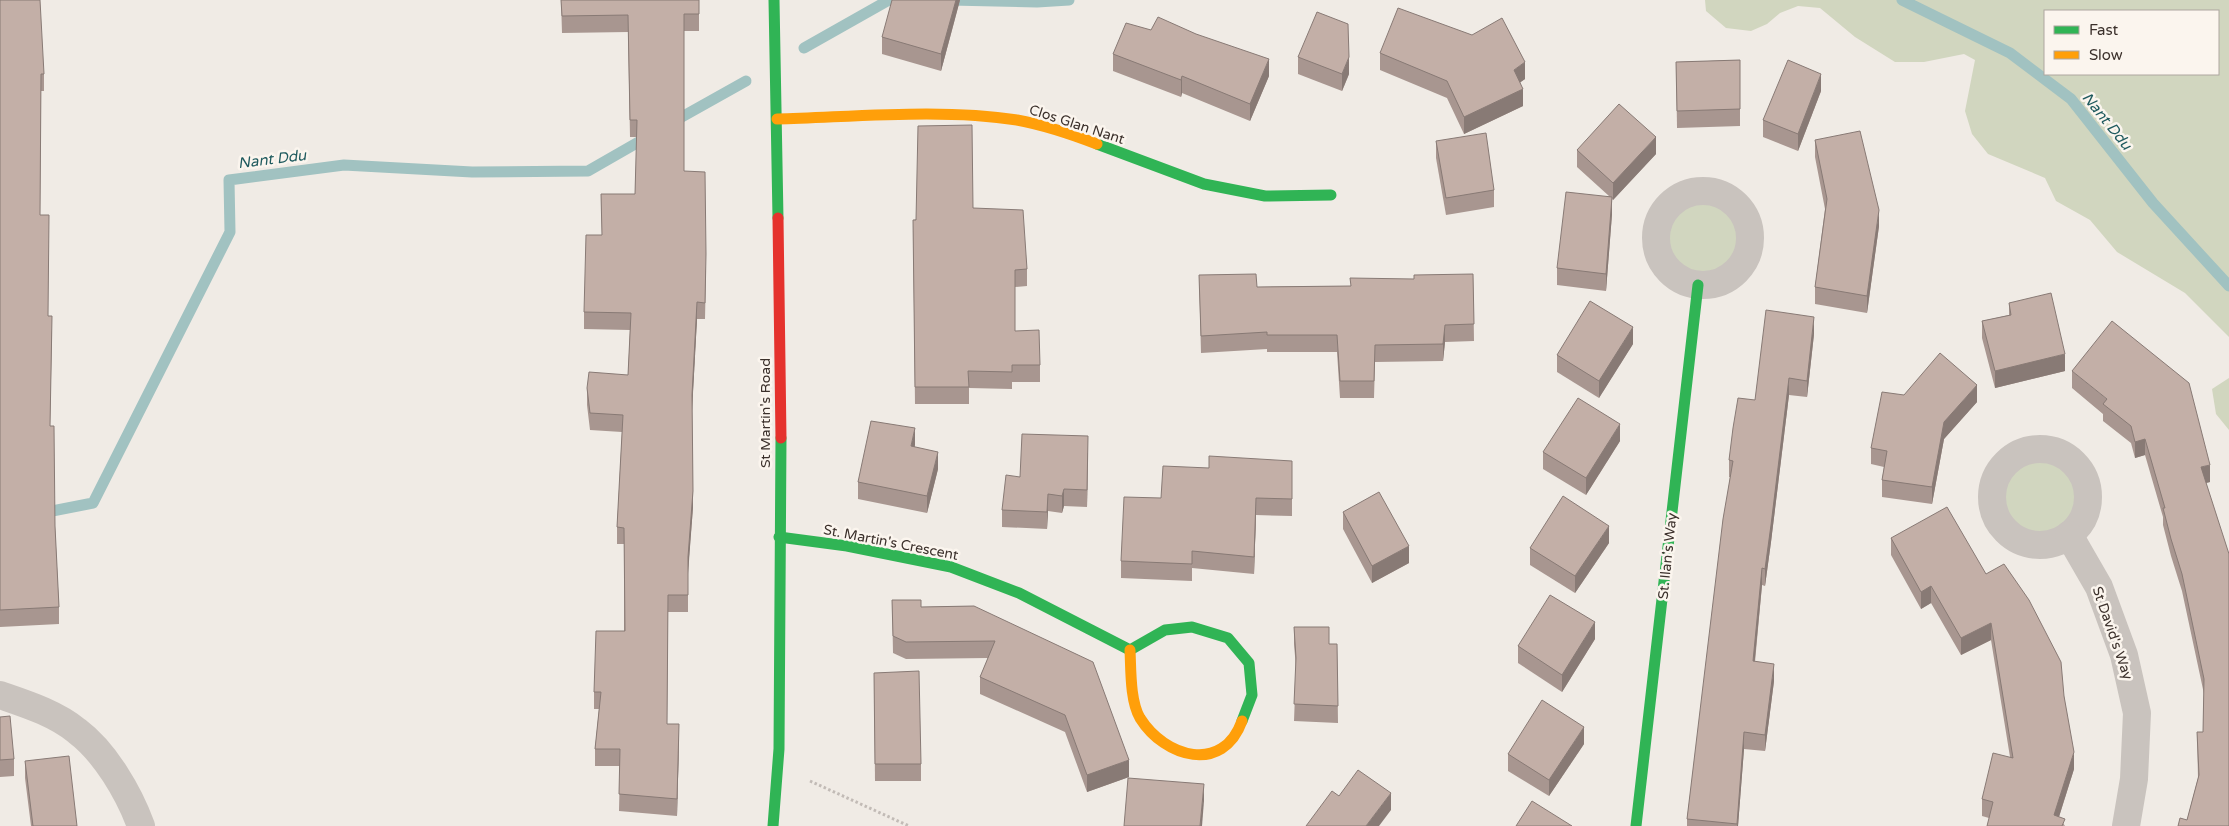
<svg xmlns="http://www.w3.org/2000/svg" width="2229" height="826" font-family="'Varela Round',sans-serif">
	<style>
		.green { fill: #d1d6bf; fill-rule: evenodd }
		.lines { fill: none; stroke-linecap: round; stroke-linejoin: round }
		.stream { stroke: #a1c2c1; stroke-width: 11 }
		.path { stroke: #c2bbb6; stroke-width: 3; stroke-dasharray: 2.5 2.5; stroke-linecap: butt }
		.street { stroke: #c9c3be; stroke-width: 28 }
		.fast { stroke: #30b455; stroke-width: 11 }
		.slow { stroke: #ff9f0a; stroke-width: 11 }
		.jam { stroke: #e5322d; stroke-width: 11 }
		.wall { fill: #a89690 }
		.shaded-wall { fill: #887a75 }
		.building { fill: #c3afa7; stroke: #887a75 }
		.labels { text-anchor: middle; stroke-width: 5; stroke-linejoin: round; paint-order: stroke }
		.street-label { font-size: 14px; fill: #3b302b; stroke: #fbf5ee }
		.water-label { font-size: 15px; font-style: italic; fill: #1f5a5e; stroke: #fbf5ee }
	</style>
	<rect width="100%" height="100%" fill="#f0ebe5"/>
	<!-- green -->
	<g class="green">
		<path d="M1705,0H2229V337L2185,293L2117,252L2090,220L2056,201L2045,178L1988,154L1972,134L1965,111L1975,60L1964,54L1924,62H1895L1855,37L1820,8L1798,6L1780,13L1767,24L1751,31L1726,28L1706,11ZM2045,11H2218V74H2045Z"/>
		<circle cx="1703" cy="238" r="47"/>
		<polygon points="2229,378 2229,430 2216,414 2212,389"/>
		<circle cx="2040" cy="497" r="48"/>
	</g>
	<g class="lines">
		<!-- stream -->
		<g class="stream">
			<polyline points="950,0 1037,2 1069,0"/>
			<polyline points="1902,0 2010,53 2071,99 2153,203 2229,286"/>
			<polyline points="804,48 889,0"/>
			<polyline points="671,123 746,81"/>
			<polyline points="42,513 93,503 230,232 229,180 344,165 472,172 588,171 649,136"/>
		</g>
		<!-- path -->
		<polyline class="path" points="810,781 909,826"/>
		<!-- street -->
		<g class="street">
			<circle cx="1703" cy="238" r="47"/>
			<circle cx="2040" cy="497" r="48"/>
			<polyline points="2069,535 2099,587 2124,655 2137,713 2134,779 2126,826"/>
			<path d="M0,695C26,704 55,713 77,731C105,752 129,793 141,826"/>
		</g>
		<!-- fast -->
		<g class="fast">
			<polyline points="774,0 778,218"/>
			<polyline points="1097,144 1204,184 1265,196 1331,195"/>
			<polyline points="779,537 847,546 951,567 1019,593 1130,650 1165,630 1192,627 1228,638 1249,663 1252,695 1242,721"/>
			<polyline points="773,826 779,749 781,438"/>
			<polyline points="1636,826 1698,285"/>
		</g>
		<!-- slow -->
		<g class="slow">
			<path d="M777,119C853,117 942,108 1017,120C1044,125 1071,134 1097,144"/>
			<path d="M1130,650C1131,670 1130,701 1140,718C1165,758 1223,774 1242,721"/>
		</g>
		<!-- jam -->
		<polyline class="jam" points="778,218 781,438"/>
	</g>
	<!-- wall -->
	<g class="wall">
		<polygon points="0,0 44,74 44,91 41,91 40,215 48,316 52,333 50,426 59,607 59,624 0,627"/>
		<polygon points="561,0 699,0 699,31 684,31 684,171 706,271 705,319 697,319 692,410 693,507 688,570 688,612 668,612 667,724 679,741 677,816 619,811 620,766 595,766 595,749 599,709 594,709 594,692 624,631 624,544 617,544 617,527 622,432 590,430 587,405 587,388 628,375 630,330 584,329 584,312 602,235 601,194 635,194 637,137 630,137 628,32 562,33"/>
		<polygon points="960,0 941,71 882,54 882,37"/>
		<polygon points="1380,53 1525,79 1520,82 1523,106 1464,134 1447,98 1380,70"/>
		<polygon points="1113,54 1269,76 1250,121 1182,93 1181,97 1113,71"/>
		<polygon points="1298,57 1349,74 1342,91 1298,74"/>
		<polygon points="1740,60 1740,126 1677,128 1676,62"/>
		<polygon points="1821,91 1798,151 1763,137 1763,120"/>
		<polygon points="1815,140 1879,226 1867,313 1815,304 1815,287 1825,209 1815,157"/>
		<polygon points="1436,141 1494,190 1494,207 1446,215 1436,158"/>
		<polygon points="1577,150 1656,154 1613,200 1612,199 1612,214 1606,291 1557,285 1557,268 1609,196 1577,167"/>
		<polygon points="973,208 1027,269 1027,286 1015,287 1015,331 1040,365 1040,382 1012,382 1012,389 969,388 969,404 915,404 913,220"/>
		<polygon points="1473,274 1474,341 1445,342 1443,361 1375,362 1374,398 1340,398 1337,352 1267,352 1267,349 1201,353 1199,275 1257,287 1350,286 1414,279"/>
		<polygon points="2009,303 2065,371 1995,388 1982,338 1982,321 2009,315"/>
		<polygon points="1814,334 1807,397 1789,395 1771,542 1765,586 1762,585 1755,662 1774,681 1765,751 1744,749 1738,826 1687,826 1687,819 1730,477 1729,477 1729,460 1755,400"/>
		<polygon points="1633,344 1599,398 1557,372 1557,355"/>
		<polygon points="2072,371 2210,482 2206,483 2229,826 2187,820 2198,778 2197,732 2203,732 2204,694 2182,591 2171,556 2163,525 2163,517 2145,455 2135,458 2131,443 2103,421 2103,414 2072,388"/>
		<polygon points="1904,395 1977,402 1944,439 1932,504 1882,497 1882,480 1884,467 1871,464 1871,448"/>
		<polygon points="1620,441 1586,495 1543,469 1543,452"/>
		<polygon points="915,445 915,447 938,469 927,513 858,499 858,482"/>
		<polygon points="1088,453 1087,507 1064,506 1062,513 1048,511 1047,529 1002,527 1002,510 1020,477"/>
		<polygon points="1292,461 1292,516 1256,515 1254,574 1192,568 1192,581 1121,578 1121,561 1209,468"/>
		<polygon points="1343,512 1409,563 1372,583 1343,529"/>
		<polygon points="1891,538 1986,574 2064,696 2074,769 2059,817 2065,826 1989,818 1982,816 1982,799 2010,757 1991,640 1961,655 1931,603 1921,609 1891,555"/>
		<polygon points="1609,543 1575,593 1530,565 1530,548"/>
		<polygon points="892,600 921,607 974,606 1129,777 1087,792 1065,732 980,694 980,677 988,658 906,659 893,653"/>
		<polygon points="1294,627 1329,644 1337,644 1338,723 1294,721 1296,668 1294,644"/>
		<polygon points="1595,639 1562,692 1518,663 1518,646"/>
		<polygon points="874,673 921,764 921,781 875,781"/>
		<polygon points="0,717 14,759 14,776 0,777"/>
		<polygon points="1584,744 1549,796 1508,771 1508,754"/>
		<polygon points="25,761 77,826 31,826 25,778"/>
	</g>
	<!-- shaded-wall -->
	<g class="shaded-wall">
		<polygon points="956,0 960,0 941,71 941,54"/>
		<polygon points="1349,57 1349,74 1342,91 1342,74"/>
		<polygon points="1269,59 1269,76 1250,121 1250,104"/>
		<polygon points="1525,62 1525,79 1514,87 1514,70"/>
		<polygon points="1821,74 1821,91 1798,151 1798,134"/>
		<polygon points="1182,76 1182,93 1181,97 1181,80"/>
		<polygon points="1523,89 1523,106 1464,134 1464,117"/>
		<polygon points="1656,137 1656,154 1613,200 1613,183"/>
		<polygon points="1612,197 1612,214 1606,291 1606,274"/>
		<polygon points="1879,210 1879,226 1867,313 1867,296"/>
		<polygon points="697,302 697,319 692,411 692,395"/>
		<polygon points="1814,317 1814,334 1807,397 1807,381"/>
		<polygon points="1445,325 1445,342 1443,361 1443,344"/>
		<polygon points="1633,327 1633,344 1599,398 1599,381"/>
		<polygon points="2065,354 2065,371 1995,388 1995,371"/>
		<polygon points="1789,378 1789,395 1771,542 1765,586 1765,569"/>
		<polygon points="1977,385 1977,402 1944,439 1932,504 1932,487 1944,422"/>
		<polygon points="1620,424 1620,441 1586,495 1586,478"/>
		<polygon points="915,428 915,445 911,463 911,446"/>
		<polygon points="1088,436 1088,453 1087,507 1087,490"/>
		<polygon points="2145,439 2145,455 2135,458 2135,442"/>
		<polygon points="938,452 938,469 927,513 927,496"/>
		<polygon points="2210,465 2210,482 2201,484 2201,467"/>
		<polygon points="1064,489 1064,506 1062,513 1062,496"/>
		<polygon points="693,491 693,507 688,574 688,557"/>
		<polygon points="1048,494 1048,511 1047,529 1047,512"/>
		<polygon points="1256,498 1256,515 1254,574 1254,557"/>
		<polygon points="1609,526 1609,543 1575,593 1575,576"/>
		<polygon points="1409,546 1409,563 1372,583 1372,566"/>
		<polygon points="1762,568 1762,585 1753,678 1753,661"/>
		<polygon points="1931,586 1931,603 1921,609 1921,592"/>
		<polygon points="1595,622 1595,639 1562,692 1562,675"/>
		<polygon points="1991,623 1991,640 1961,655 1961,638"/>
		<polygon points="1774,664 1774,681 1765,751 1765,735"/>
		<polygon points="679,724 679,741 677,816 677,799"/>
		<polygon points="1584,727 1584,744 1549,796 1549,780"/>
		<polygon points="1744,732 1744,749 1738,826 1737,826"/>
		<polygon points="2074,752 2074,769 2056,826 2054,815"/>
		<polygon points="1129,760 1129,777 1087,792 1087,775"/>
		<polygon points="1204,784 1204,801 1202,826 1200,826"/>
		<polygon points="1391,793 1391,810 1379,826 1366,826"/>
	</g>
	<!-- building -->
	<g class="building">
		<polygon points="0,0 40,0 44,74 41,74 40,215 49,215 48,316 52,316 50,426 54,426 55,526 59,607 0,610"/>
		<polygon points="561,0 699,0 699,14 684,14 684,171 705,172 706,254 705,303 697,302 692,395 693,491 688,557 688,595 668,595 667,724 679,724 677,799 619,794 620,749 595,749 601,692 594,692 596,631 625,631 624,528 617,527 623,415 590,413 587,388 589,372 628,375 631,313 584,312 586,235 602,235 601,194 635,194 637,120 630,120 628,15 562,16"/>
		<polygon points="892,0 956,0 941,54 882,37"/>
		<polygon points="1398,8 1472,35 1502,18 1525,62 1514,70 1523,89 1464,117 1447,81 1380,53"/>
		<polygon points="1317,12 1348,24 1349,57 1342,74 1298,57"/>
		<polygon points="1158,17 1196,34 1269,59 1250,104 1182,76 1181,80 1113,54 1126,23 1151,30"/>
		<polygon points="1740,60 1740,109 1677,111 1676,62"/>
		<polygon points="1788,60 1821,74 1798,134 1763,120"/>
		<polygon points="1619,104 1656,137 1613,183 1577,150"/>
		<polygon points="972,125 973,208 1023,210 1027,269 1015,270 1015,331 1039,330 1040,365 1012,365 1012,372 968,371 969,387 915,387 913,220 916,220 918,126"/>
		<polygon points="1860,131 1879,210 1867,296 1815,287 1827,199 1815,140"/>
		<polygon points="1486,133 1494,190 1446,198 1436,141"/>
		<polygon points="1566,192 1612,197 1606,274 1557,268"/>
		<polygon points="1256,274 1257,287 1351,286 1350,278 1414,279 1414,275 1473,274 1474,324 1445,325 1443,344 1375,345 1374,381 1340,381 1337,335 1267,335 1267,332 1201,336 1199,275"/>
		<polygon points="2051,293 2065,354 1995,371 1982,321 2011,315 2009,303"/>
		<polygon points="1590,301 1633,327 1599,381 1557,355"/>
		<polygon points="1766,310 1814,317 1807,381 1789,378 1771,525 1765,569 1762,568 1753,661 1774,664 1765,735 1744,732 1737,824 1687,819 1723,519 1733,461 1729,460 1733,428 1738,398 1755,400"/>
		<polygon points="2112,321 2189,383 2210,465 2201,467 2229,554 2229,826 2178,826 2180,818 2187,820 2199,775 2197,732 2203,732 2204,679 2182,574 2171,539 2163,508 2165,508 2145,439 2135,442 2131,426 2103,404 2107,399 2072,371"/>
		<polygon points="1940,353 1977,385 1944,422 1932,487 1882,480 1887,451 1871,448 1882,392 1904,395"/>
		<polygon points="1578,398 1620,424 1586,478 1543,452"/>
		<polygon points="871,421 915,428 911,446 938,452 927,496 858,482"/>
		<polygon points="1022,434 1088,436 1087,490 1064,489 1062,496 1048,494 1047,512 1002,510 1006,475 1020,477"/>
		<polygon points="1209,456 1292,461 1292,499 1256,498 1254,557 1192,551 1192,564 1121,561 1124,497 1161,498 1163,466 1209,468"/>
		<polygon points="1379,492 1409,546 1372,566 1343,512"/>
		<polygon points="1563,496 1609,526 1575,576 1530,548"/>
		<polygon points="1947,507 1986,574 2004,564 2029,600 2061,662 2064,696 2074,752 2054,815 2065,819 2062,826 1987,826 1993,802 1982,799 1993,753 2013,758 1991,623 1961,638 1931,586 1921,592 1891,538"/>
		<polygon points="1550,595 1595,622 1562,675 1518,646"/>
		<polygon points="892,600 921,600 921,607 974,606 1093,662 1129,760 1087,775 1065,715 980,677 995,641 906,642 893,636"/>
		<polygon points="1294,627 1329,627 1329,644 1337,644 1338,706 1294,704 1296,658"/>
		<polygon points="919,671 921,764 875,764 874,673"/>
		<polygon points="1542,700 1584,727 1549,780 1508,754"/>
		<polygon points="10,716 14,759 0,760 0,717"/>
		<polygon points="69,756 77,826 33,826 25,761"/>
		<polygon points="1358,770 1391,793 1366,826 1306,826 1332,791 1339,796"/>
		<polygon points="1128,778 1204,784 1200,826 1124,826"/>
		<polygon points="1532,801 1572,826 1516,826"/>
	</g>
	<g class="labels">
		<!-- street labels -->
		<g class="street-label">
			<text transform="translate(1077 124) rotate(18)" y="5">Clos Glan Nant</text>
			<text transform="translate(765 413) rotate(-90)" y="5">St Martin's Road</text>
			<text transform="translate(891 542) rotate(11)" y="5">St. Martin's Crescent</text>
			<text transform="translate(1667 556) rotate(-84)" y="5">St. Ilan's Way</text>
			<text transform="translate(2113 633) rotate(71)" y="5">St David's Way</text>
		</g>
		<!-- water labels -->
		<g class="water-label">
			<text transform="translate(2107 121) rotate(51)" y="5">Nant Ddu</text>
			<text transform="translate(272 159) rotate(-7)" y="5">Nant Ddu</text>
		</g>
	</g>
	<!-- legend -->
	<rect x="2044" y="10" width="175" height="65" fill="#fbf5ee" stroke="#aea6a0"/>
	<rect x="2054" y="26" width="25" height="8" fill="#30b455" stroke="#aea6a0"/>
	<text x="2089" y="35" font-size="15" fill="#3b302b">Fast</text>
	<rect x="2054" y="51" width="25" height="8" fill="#ff9f0a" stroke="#aea6a0"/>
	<text x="2089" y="60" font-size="15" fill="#3b302b">Slow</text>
</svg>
